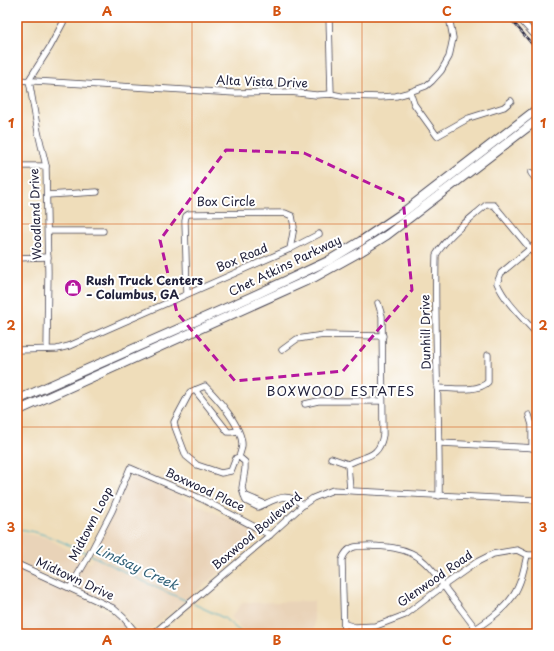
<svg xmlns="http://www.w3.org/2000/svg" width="554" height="651" font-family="'Playpen Sans',sans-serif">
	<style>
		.built { fill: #e9d3b8 }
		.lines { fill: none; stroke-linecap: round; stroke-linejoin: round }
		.stream { stroke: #43adc2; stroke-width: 1 }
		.minor-casing { stroke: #413e4e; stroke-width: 7 }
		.highway-casing { stroke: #413e4e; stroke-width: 10 }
		.minor { stroke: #fff; stroke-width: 5.5 }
		.highway { stroke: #fff; stroke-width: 8 }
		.rail-casing { stroke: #22223b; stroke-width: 2.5 }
		.rail { stroke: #fff; stroke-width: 1; stroke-dasharray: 3; stroke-linecap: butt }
		.marked { fill: none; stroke: #b5179e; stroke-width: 3; stroke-dasharray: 8 5; stroke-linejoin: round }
		.grid { fill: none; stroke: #d45411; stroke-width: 1; stroke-opacity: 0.55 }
		.labels { text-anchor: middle; stroke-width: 4; stroke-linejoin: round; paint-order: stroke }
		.street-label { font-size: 12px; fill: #22223b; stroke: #fff }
		.poi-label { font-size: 12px; font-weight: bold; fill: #22223b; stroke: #fff; text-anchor: start }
		.neighbourhood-label { font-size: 13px; letter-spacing: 1px; fill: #22223b; stroke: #fff }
		.water-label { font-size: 13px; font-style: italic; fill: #316178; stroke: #fff }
		.neatline { fill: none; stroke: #d45411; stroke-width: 1.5 }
		.grid-label { font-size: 13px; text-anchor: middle; font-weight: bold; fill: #d45411 }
	</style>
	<rect width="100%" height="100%" fill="#fff"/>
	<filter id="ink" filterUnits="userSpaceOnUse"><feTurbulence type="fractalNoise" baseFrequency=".025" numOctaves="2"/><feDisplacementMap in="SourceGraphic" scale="8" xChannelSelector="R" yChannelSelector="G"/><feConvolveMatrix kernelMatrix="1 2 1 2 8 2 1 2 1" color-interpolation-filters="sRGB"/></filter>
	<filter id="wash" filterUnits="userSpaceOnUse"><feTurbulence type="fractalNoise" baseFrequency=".012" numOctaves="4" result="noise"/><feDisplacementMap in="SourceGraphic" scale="16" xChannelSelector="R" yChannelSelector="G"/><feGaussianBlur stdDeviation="0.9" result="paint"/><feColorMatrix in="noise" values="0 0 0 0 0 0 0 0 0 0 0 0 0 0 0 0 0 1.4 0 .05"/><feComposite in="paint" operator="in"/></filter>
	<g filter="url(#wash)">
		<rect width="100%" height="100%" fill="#efddba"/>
		<!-- built -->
		<g class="built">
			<polygon points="132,473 264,536 144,634 141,634 120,609 76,587 17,561 17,532 47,538 90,563"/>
			<polygon points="17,569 87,600 121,619 132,634 17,634"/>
			<polygon points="314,601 314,634 246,634 231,617 242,603"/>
		</g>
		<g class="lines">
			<!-- stream -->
			<g class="stream">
				<path d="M17,529C40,530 67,544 88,554"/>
				<polyline points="91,555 153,586 189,602"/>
				<polyline points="194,604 224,618 243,634"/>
			</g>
		</g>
	</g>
	<g filter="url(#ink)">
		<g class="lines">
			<defs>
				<g id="minor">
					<polyline points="329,17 331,94"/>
					<polyline points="518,17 537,38"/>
					<polyline points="17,80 235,93 290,92 316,95 331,94 341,96 381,97 396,96 407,93 426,86 432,81 441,71 449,57 453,38 449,17"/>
					<polyline points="410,92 414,104 437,136 469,118 504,107 511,101"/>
					<polyline points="17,166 46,166"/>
					<polyline points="531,173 537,181"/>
					<polyline points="47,195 97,192"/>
					<polyline points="48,231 103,231"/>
					<path d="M537,243L501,273L497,283C505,302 523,318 537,334"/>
					<polyline points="290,249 319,234"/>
					<polyline points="17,258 48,257"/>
					<polyline points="47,349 48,272 46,166 38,132 29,80 50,47 66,17"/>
					<polyline points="17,350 57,349 69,346 290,249 294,227 292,216 285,213 189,214 186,216 185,221 187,294"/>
					<polyline points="282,350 297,339 310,337 324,335 383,336"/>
					<path d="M205,386C218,399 242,426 242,445C242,449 240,453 239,457L236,458L231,471L221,473L197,465L186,456L175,427L174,422L190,392Z"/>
					<path d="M437,388C452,388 477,393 488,382V355"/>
					<polyline points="195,390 228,432 231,432 237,431"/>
					<polyline points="305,404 318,401 382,401"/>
					<polyline points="529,415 532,425 532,448"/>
					<polyline points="440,443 537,448"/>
					<path d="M239,457L245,462V469L242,488L246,501L258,507C277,499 285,491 303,505"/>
					<polyline points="331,458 348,464"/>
					<path d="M348,464C365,455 379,459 383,435L382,316L378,303"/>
					<polyline points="348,464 350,490"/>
					<polyline points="244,495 265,504"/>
					<path d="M439,496C440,416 434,336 436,255C448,235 469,220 486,205H494L537,257"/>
					<polyline points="17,564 113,608 123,617 137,634"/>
					<polyline points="70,588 87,559 112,511 130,468 202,499 270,535"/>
					<polyline points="345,624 355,627 376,626 405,615 443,586 477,562 493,554 517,550 527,555 537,555"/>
					<polyline points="153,634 270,535 303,505 313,498 333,490 537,500"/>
					<path d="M344,634L342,560C347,545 357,546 371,546C385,547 398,547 411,553C427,560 438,578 448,592C459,606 469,620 480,634"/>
					<path d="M468,634C483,624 502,612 513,596C521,584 524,569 527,555"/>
				</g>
				<g id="highway">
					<polyline points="17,400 253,296 328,261 361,241 401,214 537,109"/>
					<polyline points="17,411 315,277 360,252 387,235 537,120"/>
				</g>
			</defs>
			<!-- minor casing -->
			<use href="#minor" class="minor-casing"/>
			<!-- highway casing -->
			<use href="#highway" class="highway-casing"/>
			<!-- minor -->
			<use href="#minor" class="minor"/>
			<!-- highway -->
			<use href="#highway" class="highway"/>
			<defs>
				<polyline id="rail" points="509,17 537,50"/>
			</defs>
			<!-- rail casing -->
			<use href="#rail" class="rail-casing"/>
			<!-- rail -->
			<use href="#rail" class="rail"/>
		</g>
	</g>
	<!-- marked area -->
	<path class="marked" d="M226,150L304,153L403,199L412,290L343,371L235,381L177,313L160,240Z"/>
	<!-- grid -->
	<path class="grid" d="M192,17V634M362,17V634M17,224H537M17,427H537"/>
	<!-- icons -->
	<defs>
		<symbol id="shop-disc" viewBox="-11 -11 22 22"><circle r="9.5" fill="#b5179e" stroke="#fff"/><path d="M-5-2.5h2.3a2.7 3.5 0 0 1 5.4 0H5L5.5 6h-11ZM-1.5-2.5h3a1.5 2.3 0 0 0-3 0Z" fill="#fff"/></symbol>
	</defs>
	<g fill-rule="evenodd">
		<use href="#shop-disc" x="63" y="278" width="20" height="20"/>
	</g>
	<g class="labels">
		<!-- street labels -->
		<g class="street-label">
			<text transform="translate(262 82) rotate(2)" y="4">Alta Vista Drive</text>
			<text x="226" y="206">Box Circle</text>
			<text transform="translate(36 214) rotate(-92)" y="4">Woodland Drive</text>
			<text transform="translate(242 258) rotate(-23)" y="4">Box Road</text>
			<text transform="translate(285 266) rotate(-26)" y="4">Chet Atkins Parkway</text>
			<text transform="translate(426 332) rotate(-91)" y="4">Dunhill Drive</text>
			<text transform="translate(205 490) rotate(25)" y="4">Boxwood Place</text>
			<text transform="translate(91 524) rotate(-63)" y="4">Midtown Loop</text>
			<text transform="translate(257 531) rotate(-40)" y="4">Boxwood Boulevard</text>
			<text transform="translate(75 579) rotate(25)" y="4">Midtown Drive</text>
			<text transform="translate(435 579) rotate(-35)" y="4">Glenwood Road</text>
		</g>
		<!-- poi labels -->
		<g class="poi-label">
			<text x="86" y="285">Rush Truck Centers<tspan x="86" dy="14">– Columbus, GA</tspan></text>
		</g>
		<!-- neighbourhood labels -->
		<g class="neighbourhood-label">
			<text x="341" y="396">BOXWOOD ESTATES</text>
		</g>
		<!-- water labels -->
		<g class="water-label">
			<text transform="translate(137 567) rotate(25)" y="5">Lindsay Creek</text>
		</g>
	</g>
	<!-- margin -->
	<rect width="554" height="651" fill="none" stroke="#fff" stroke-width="44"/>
	<rect x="22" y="22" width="510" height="607" class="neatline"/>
	<g class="grid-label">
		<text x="107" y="16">A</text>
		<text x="277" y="16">B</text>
		<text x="447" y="16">C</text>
		<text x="11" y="128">1</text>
		<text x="543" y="128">1</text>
		<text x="11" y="330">2</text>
		<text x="543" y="330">2</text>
		<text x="11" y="532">3</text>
		<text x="543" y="532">3</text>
		<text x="107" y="645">A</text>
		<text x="277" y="645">B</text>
		<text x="447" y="645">C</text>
	</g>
</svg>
